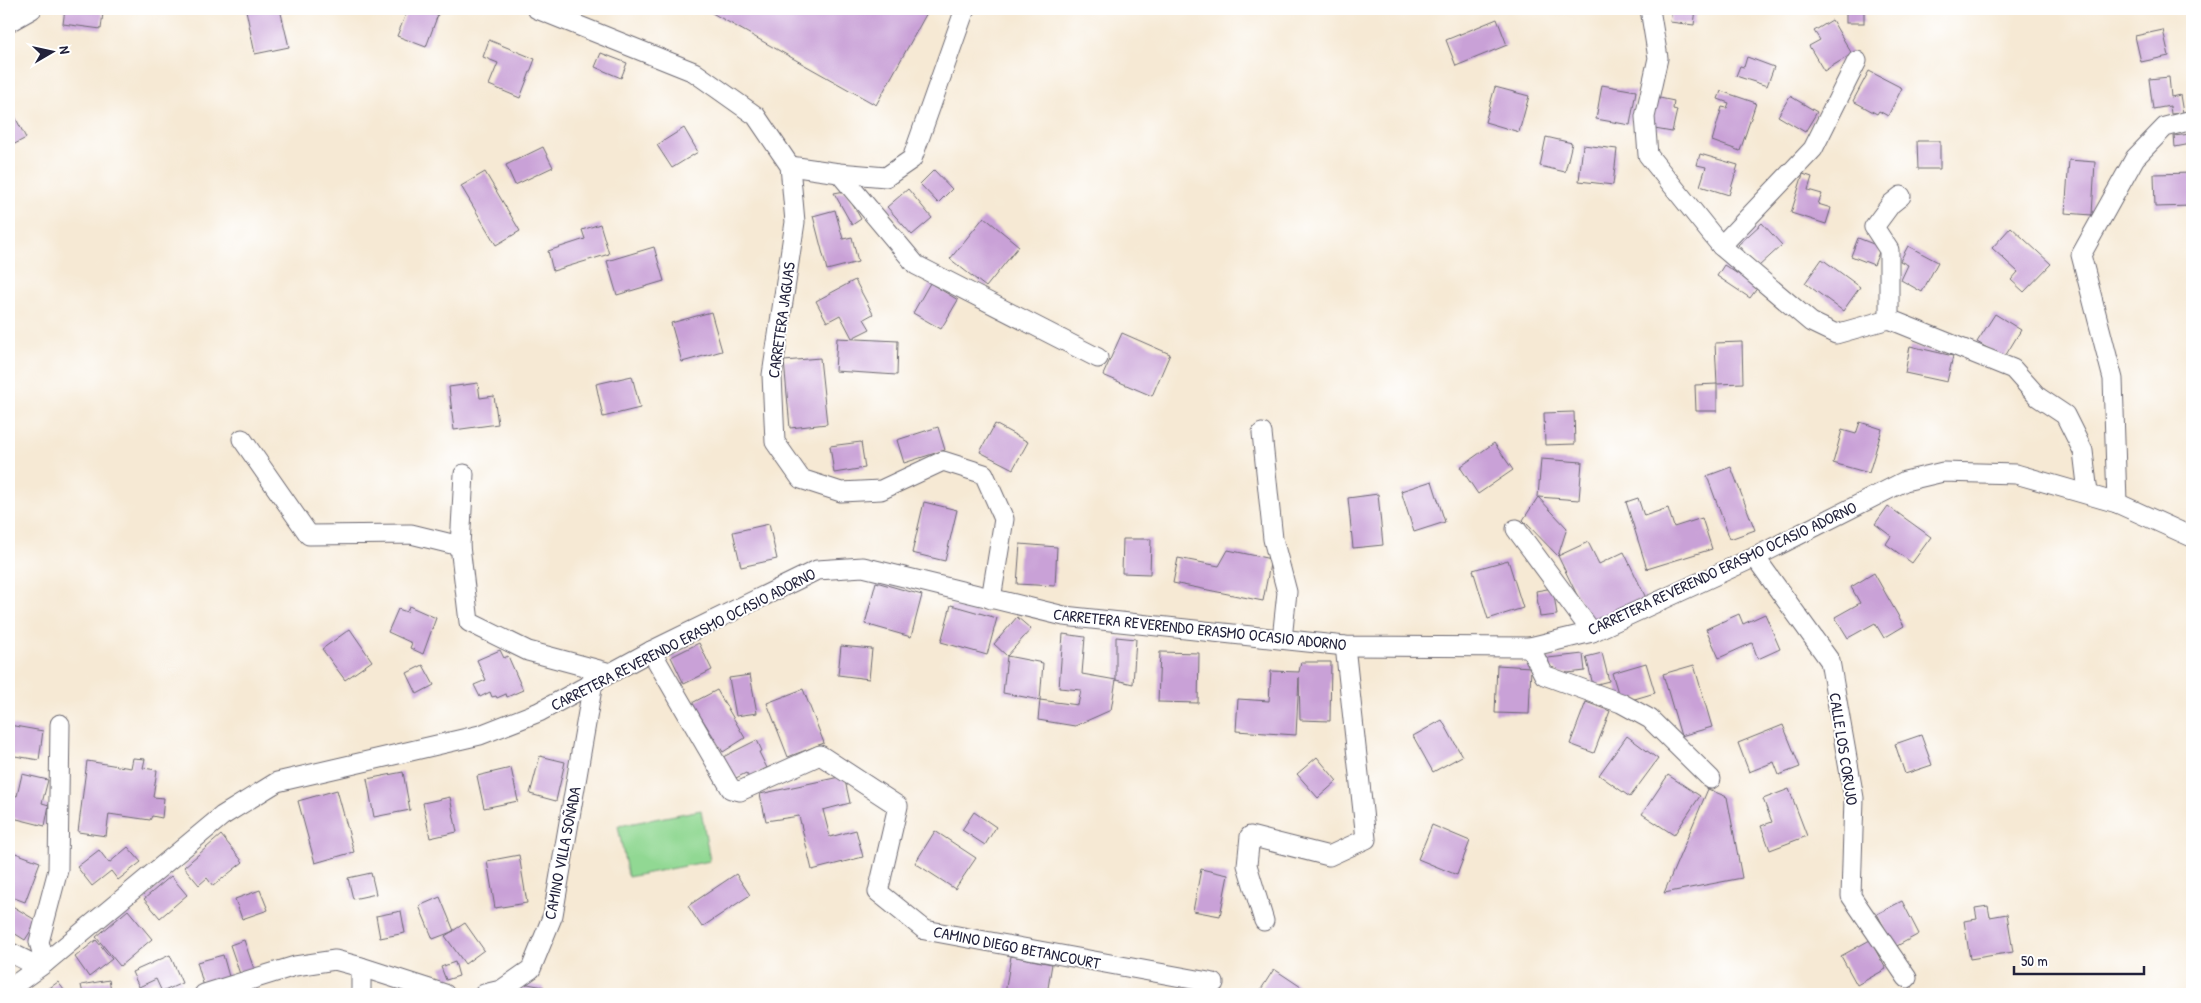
<svg xmlns="http://www.w3.org/2000/svg" width="2201" height="1003" font-family="'Patrick Hand',sans-serif">
	<style>
		.green { fill: #91d893; stroke: #5a7d67 }
		.building { fill: #c9a1d7 }
		.lines { fill: none; stroke-linecap: round; stroke-linejoin: round }
		.minor-casing { stroke: #6c6871; stroke-width: 21 }
		.minor { stroke: #fff; stroke-width: 19 }
		.labels { text-anchor: middle; stroke-width: 4; stroke-linejoin: round; paint-order: stroke }
		.street-label { font-size: 16px; fill: #22223b; stroke: #fff }
	</style>
	<rect width="100%" height="100%" fill="#fff"/>
	<filter id="ink" filterUnits="userSpaceOnUse"><feTurbulence type="fractalNoise" baseFrequency=".02" numOctaves="2"/><feDisplacementMap in="SourceGraphic" scale="10" xChannelSelector="R" yChannelSelector="G"/><feConvolveMatrix kernelMatrix="1 2 1 2 8 2 1 2 1" color-interpolation-filters="sRGB"/></filter>
	<filter id="wash" filterUnits="userSpaceOnUse"><feTurbulence type="fractalNoise" baseFrequency=".0096" numOctaves="4" result="noise"/><feDisplacementMap in="SourceGraphic" scale="20" xChannelSelector="R" yChannelSelector="G"/><feGaussianBlur stdDeviation="1.12" result="paint"/><feColorMatrix in="noise" values="0 0 0 0 0 0 0 0 0 0 0 0 0 0 0 0 0 1.4 0 .05"/><feComposite in="paint" operator="in"/></filter>
	<g filter="url(#wash)">
		<rect width="100%" height="100%" fill="#f6e9d4"/>
		<!-- green -->
		<polygon class="green" points="701,810 710,861 628,877 618,826"/>
		<g id="blocks">
			<!-- building -->
			<g class="building">
				<polygon points="65,9 103,13 101,29 63,24"/>
				<polygon points="251,9 280,9 289,47 255,54 246,10"/>
				<polygon points="408,9 440,9 426,47 397,36"/>
				<polygon points="705,9 929,9 876,105"/>
				<polygon points="1672,9 1696,9 1694,25 1670,22"/>
				<rect x="1846" y="9" width="18" height="14"/>
				<polygon points="1497,19 1507,45 1456,66 1446,40"/>
				<polygon points="1832,20 1852,54 1824,71 1809,46 1820,40 1814,31"/>
				<polygon points="2163,30 2169,56 2141,62 2135,36"/>
				<polygon points="489,40 535,59 520,98 489,85 498,63 483,57"/>
				<polygon points="601,53 627,63 621,78 595,67"/>
				<polygon points="1747,57 1774,67 1767,86 1736,76 1740,66 1744,67"/>
				<polygon points="1869,71 1902,88 1888,116 1879,111 1877,114 1853,101"/>
				<polygon points="2169,77 2171,97 2180,95 2183,113 2171,114 2170,106 2153,109 2149,79"/>
				<polygon points="1602,85 1636,91 1630,125 1596,119"/>
				<polygon points="1495,87 1529,96 1519,132 1485,122"/>
				<polygon points="1721,91 1756,103 1740,151 1712,141 1722,107 1727,108 1729,103 1718,99"/>
				<polygon points="1790,96 1817,112 1805,132 1778,116"/>
				<polygon points="1655,97 1674,101 1673,109 1677,110 1672,132 1649,128"/>
				<polygon points="13,113 26,138 9,147 9,115"/>
				<polygon points="684,128 698,152 672,168 657,145"/>
				<polygon points="2190,134 2191,144 2175,147 2174,136"/>
				<polygon points="1546,137 1572,143 1565,172 1540,166"/>
				<polygon points="1917,141 1940,141 1940,169 1918,169"/>
				<polygon points="1583,145 1617,149 1613,185 1579,181"/>
				<polygon points="543,147 553,167 515,185 506,165"/>
				<polygon points="1700,154 1738,165 1729,195 1700,186 1706,167 1697,165"/>
				<polygon points="2069,160 2095,162 2092,215 2065,213"/>
				<polygon points="934,170 952,189 938,203 920,184"/>
				<polygon points="485,172 520,231 496,245 461,186"/>
				<polygon points="2192,173 2192,206 2155,207 2154,174"/>
				<polygon points="1803,174 1812,177 1808,190 1822,194 1818,204 1831,208 1826,224 1791,213"/>
				<polygon points="908,189 932,218 912,235 887,207"/>
				<polygon points="845,191 861,219 852,225 834,193"/>
				<polygon points="835,210 843,239 852,237 858,262 827,270 813,216"/>
				<polygon points="984,217 1019,246 986,287 950,259"/>
				<polygon points="1762,223 1782,245 1758,267 1738,245"/>
				<polygon points="600,224 609,254 553,271 548,251 585,239 582,230"/>
				<polygon points="2011,227 2051,264 2024,292 2011,280 2018,272 1992,248"/>
				<polygon points="1858,238 1881,247 1874,265 1851,256"/>
				<polygon points="1908,246 1938,262 1922,292 1901,280 1908,265 1900,261"/>
				<polygon points="654,247 664,281 617,295 607,261"/>
				<polygon points="1822,259 1860,287 1843,311 1805,283"/>
				<polygon points="1724,265 1758,287 1750,298 1717,276"/>
				<polygon points="855,280 873,314 864,319 870,329 852,338 840,315 827,322 816,301"/>
				<polygon points="930,283 958,300 941,329 913,313"/>
				<polygon points="711,312 722,351 682,362 671,323"/>
				<polygon points="1995,314 2021,330 2004,358 1977,342"/>
				<polygon points="1122,333 1170,354 1152,396 1103,375"/>
				<polygon points="837,338 898,341 897,375 835,371"/>
				<polygon points="1742,342 1743,383 1717,384 1715,343"/>
				<polygon points="1910,346 1953,356 1947,382 1905,373"/>
				<polygon points="820,358 827,424 790,428 784,361"/>
				<polygon points="632,376 640,408 603,417 596,384"/>
				<polygon points="478,383 480,398 494,396 498,424 454,430 449,387"/>
				<polygon points="1717,384 1717,411 1696,411 1695,385"/>
				<polygon points="1574,412 1575,444 1545,445 1544,413"/>
				<polygon points="1860,422 1882,429 1869,473 1833,463 1842,430 1856,434"/>
				<polygon points="995,424 1028,442 1013,469 980,452"/>
				<polygon points="938,427 945,450 904,463 897,440"/>
				<polygon points="861,442 865,468 834,473 830,446"/>
				<polygon points="1494,443 1513,470 1478,494 1460,467"/>
				<polygon points="1541,459 1582,462 1579,500 1538,497"/>
				<polygon points="1731,467 1755,530 1730,539 1707,476"/>
				<polygon points="1432,481 1445,522 1414,532 1401,491"/>
				<polygon points="1378,494 1383,545 1353,548 1348,498"/>
				<polygon points="1538,497 1567,528 1558,556 1523,520"/>
				<polygon points="1638,498 1644,516 1668,508 1674,527 1702,518 1712,549 1647,569 1626,502"/>
				<polygon points="924,502 957,510 945,561 912,553"/>
				<polygon points="1888,506 1931,537 1912,563 1886,544 1891,536 1875,524"/>
				<polygon points="769,524 777,559 741,567 733,532"/>
				<polygon points="1123,539 1151,539 1150,574 1122,573"/>
				<polygon points="1588,542 1599,564 1624,552 1646,598 1591,624 1558,556"/>
				<polygon points="1020,544 1057,547 1055,586 1017,584"/>
				<polygon points="1228,550 1271,559 1263,601 1173,583 1178,558 1219,566"/>
				<polygon points="1508,560 1523,608 1488,619 1473,570"/>
				<polygon points="1874,573 1904,626 1884,638 1875,623 1848,638 1835,617 1860,603 1851,587"/>
				<polygon points="876,582 922,595 911,637 865,624"/>
				<polygon points="1553,588 1557,615 1540,617 1536,591"/>
				<polygon points="951,605 997,618 987,655 941,642"/>
				<polygon points="409,606 436,618 423,654 410,648 412,643 388,632 398,609 407,612"/>
				<polygon points="1739,614 1743,624 1765,614 1780,649 1758,659 1752,643 1719,658 1706,629"/>
				<polygon points="1017,617 1031,629 1007,656 994,644"/>
				<polygon points="350,629 372,661 345,680 322,649"/>
				<polygon points="1063,634 1085,637 1082,674 1116,680 1111,710 1075,726 1038,720 1040,700 1078,705 1081,690 1059,688"/>
				<polygon points="1116,637 1136,639 1133,684 1116,680"/>
				<polygon points="699,643 712,670 684,684 671,657"/>
				<polygon points="841,646 872,649 869,679 838,675"/>
				<polygon points="500,650 504,658 508,656 523,690 507,697 506,694 497,698 496,696 492,697 490,692 480,697 474,685 486,680 477,660"/>
				<polygon points="1160,652 1199,653 1198,703 1158,702"/>
				<polygon points="1602,653 1609,681 1593,685 1586,657"/>
				<polygon points="1583,654 1585,671 1559,674 1554,668 1550,669 1548,658"/>
				<polygon points="1007,656 1043,663 1040,700 1003,693"/>
				<polygon points="1301,662 1331,662 1330,721 1300,720 1299,677 1296,735 1236,731 1238,699 1269,701 1271,671 1299,672"/>
				<polygon points="1646,663 1655,693 1621,703 1612,673"/>
				<polygon points="423,665 434,685 417,694 407,673"/>
				<polygon points="1497,665 1531,667 1529,714 1495,713"/>
				<polygon points="1694,665 1712,727 1681,736 1663,674"/>
				<polygon points="750,675 757,713 736,716 729,678"/>
				<polygon points="803,689 824,743 788,757 767,703"/>
				<polygon points="717,690 745,738 723,752 692,703"/>
				<polygon points="1586,702 1610,711 1594,753 1570,744"/>
				<polygon points="1442,720 1462,756 1433,772 1413,736"/>
				<polygon points="9,725 43,731 39,760 9,755"/>
				<polygon points="1783,725 1800,767 1779,775 1774,762 1749,772 1738,743"/>
				<polygon points="1921,735 1932,765 1905,774 1895,744"/>
				<polygon points="1627,736 1658,759 1630,797 1599,775"/>
				<polygon points="757,740 762,751 759,752 767,768 749,777 746,773 732,780 721,758"/>
				<polygon points="540,756 565,762 556,801 530,794"/>
				<polygon points="1317,757 1337,781 1318,798 1297,774"/>
				<polygon points="133,758 145,759 143,768 157,770 153,797 164,798 162,818 152,816 150,820 109,814 106,836 78,832 87,761 131,768"/>
				<polygon points="511,768 518,801 484,808 477,776"/>
				<polygon points="403,772 410,810 374,817 367,779"/>
				<polygon points="22,774 48,780 42,803 49,805 45,826 9,817 9,794 17,796"/>
				<polygon points="1668,775 1700,796 1674,835 1642,814"/>
				<polygon points="844,776 850,803 823,810 830,837 856,830 863,857 812,870 799,816 766,821 760,794"/>
				<polygon points="1708,789 1727,797 1742,878 1664,893"/>
				<polygon points="1789,789 1807,836 1770,850 1761,826 1772,822 1763,799"/>
				<polygon points="337,790 354,852 315,863 298,801"/>
				<polygon points="450,797 457,832 430,838 423,803"/>
				<polygon points="974,812 996,827 985,845 962,830"/>
				<polygon points="1432,825 1470,841 1457,875 1418,859"/>
				<polygon points="935,831 976,858 955,889 915,863"/>
				<polygon points="221,835 243,862 213,886 207,878 199,885 184,867"/>
				<polygon points="128,847 141,862 118,880 111,871 92,886 77,867 99,850 109,863"/>
				<polygon points="10,851 40,862 25,902 9,896"/>
				<polygon points="519,855 527,903 495,908 487,861"/>
				<polygon points="1201,869 1228,875 1220,916 1193,911"/>
				<polygon points="371,873 376,894 353,899 348,878"/>
				<polygon points="736,874 750,895 702,927 688,906"/>
				<polygon points="171,876 187,895 160,918 144,899"/>
				<polygon points="260,890 268,910 242,919 235,899"/>
				<polygon points="440,897 454,931 433,939 419,906"/>
				<polygon points="1902,901 1919,934 1895,947 1877,914"/>
				<polygon points="9,904 37,921 25,940 9,930"/>
				<polygon points="1988,906 1990,917 2007,914 2013,952 1970,959 1964,921 1977,919 1975,908"/>
				<polygon points="128,910 152,939 120,966 96,937"/>
				<polygon points="401,911 405,933 380,938 376,916"/>
				<polygon points="465,923 484,950 465,964 445,936"/>
				<polygon points="96,940 112,959 89,977 75,957"/>
				<polygon points="244,940 254,969 240,974 230,945"/>
				<polygon points="1870,940 1886,969 1857,985 1841,956"/>
				<polygon points="170,955 182,983 162,992 156,979 139,987 132,972"/>
				<polygon points="223,955 230,980 204,987 197,962"/>
				<polygon points="1011,956 1052,964 1047,994 1005,994"/>
				<polygon points="455,962 459,976 446,980 441,967"/>
				<polygon points="1274,969 1301,987 1297,994 1258,994"/>
				<polygon points="109,980 112,994 83,994 81,985"/>
				<polygon points="58,982 67,994 41,994"/>
				<polygon points="522,983 544,987 543,994 520,994"/>
			</g>
		</g>
	</g>
	<g filter="url(#ink)">
		<use href="#blocks" fill-opacity="0" stroke="#6c6871" stroke-width="1"/>
		<g class="lines">
			<defs>
				<g id="minor">
					<polyline points="537,9 694,72 756,116 790,166 795,222 772,375 775,442 801,479 841,492 881,490 943,461 984,474 1004,519 991,599"/>
					<polyline points="1650,9 1658,58 1645,117 1648,155 1721,246 1811,322 1836,334 1889,319 2013,369 2038,397 2065,415 2083,451 2088,493"/>
					<polyline points="9,22 32,9"/>
					<polyline points="790,166 839,173 886,177 912,159 965,9"/>
					<polyline points="839,173 916,265 1098,358"/>
					<polyline points="1721,246 1813,149 1857,61"/>
					<polyline points="1889,319 1889,250 1874,227 1891,204 1901,196"/>
					<polyline points="1262,433 1273,539 1287,592 1282,639"/>
					<polyline points="242,439 309,535 411,534 460,546"/>
					<polyline points="464,474 460,546 469,622 528,651 610,673"/>
					<polyline points="2117,503 2113,379 2081,255 2135,158 2165,127 2192,120"/>
					<polyline points="1516,529 1592,632"/>
					<polyline points="1755,557 1830,661 1854,798 1851,896 1907,978"/>
					<polyline points="1530,647 1544,675 1621,703 1650,719 1711,779"/>
					<polyline points="651,651 731,789 740,791 820,755 898,806 878,892 925,930 1214,983"/>
					<polyline points="1264,921 1247,865 1250,836 1329,856 1366,839 1345,646"/>
					<polyline points="9,952 39,967"/>
					<polyline points="45,963 39,942 58,870 60,724"/>
					<polyline points="361,967 361,994"/>
					<polyline points="9,989 45,963 222,816 277,782 480,735 539,712 651,651 817,570 863,567 1064,616 1345,646 1530,647 1592,632 1755,557 1905,481 1943,472 2016,474 2117,503 2192,537"/>
					<polyline points="204,994 295,966 335,960 361,967 445,994"/>
					<polyline points="484,994 501,990 531,969 553,915 593,683"/>
				</g>
			</defs>
			<!-- minor casing -->
			<use href="#minor" class="minor-casing"/>
			<!-- minor -->
			<use href="#minor" class="minor"/>
		</g>
	</g>
	<g class="labels">
		<!-- street labels -->
		<g class="street-label">
			<text transform="translate(781 320) rotate(-82)" y="6">CARRETERA JAGUAS</text>
			<text transform="translate(1722 568) rotate(-25)" y="6">CARRETERA REVERENDO ERASMO OCASIO ADORNO</text>
			<text transform="translate(1200 629) rotate(6)" y="6">CARRETERA REVERENDO ERASMO OCASIO ADORNO</text>
			<text transform="translate(683 639) rotate(-27)" y="6">CARRETERA REVERENDO ERASMO OCASIO ADORNO</text>
			<text transform="translate(1844 749) rotate(81)" y="6">CALLE LOS CORUJO</text>
			<text transform="translate(562 853) rotate(-79)" y="6">CAMINO VILLA SOÑADA</text>
			<text transform="translate(1017 947) rotate(11)" y="6">CAMINO DIEGO BETANCOURT</text>
		</g>
	</g>
	<!-- margin -->
	<rect width="2201" height="1003" fill="none" stroke="#fff" stroke-width="30"/>
	<!-- north arrow -->
	<g transform="translate(52 52) rotate(81)" stroke="#ffffff" stroke-width="4" paint-order="stroke">
	<path d="M0-4L9 19L0 12L-9 19Z" fill="#22223b"/>
	<text y="-8" font-size="14" font-weight="bold" text-anchor="middle" fill="#22223b">N</text>
	</g>
	<!-- scale -->
	<path d="M2014 966v8h130v-8" fill="none" stroke="#22223b" stroke-width="2.5"/>
	<text x="2021" y="966" font-size="15" fill="#22223b" stroke="#ffffff" stroke-width="4" paint-order="stroke">50 m</text>
</svg>
